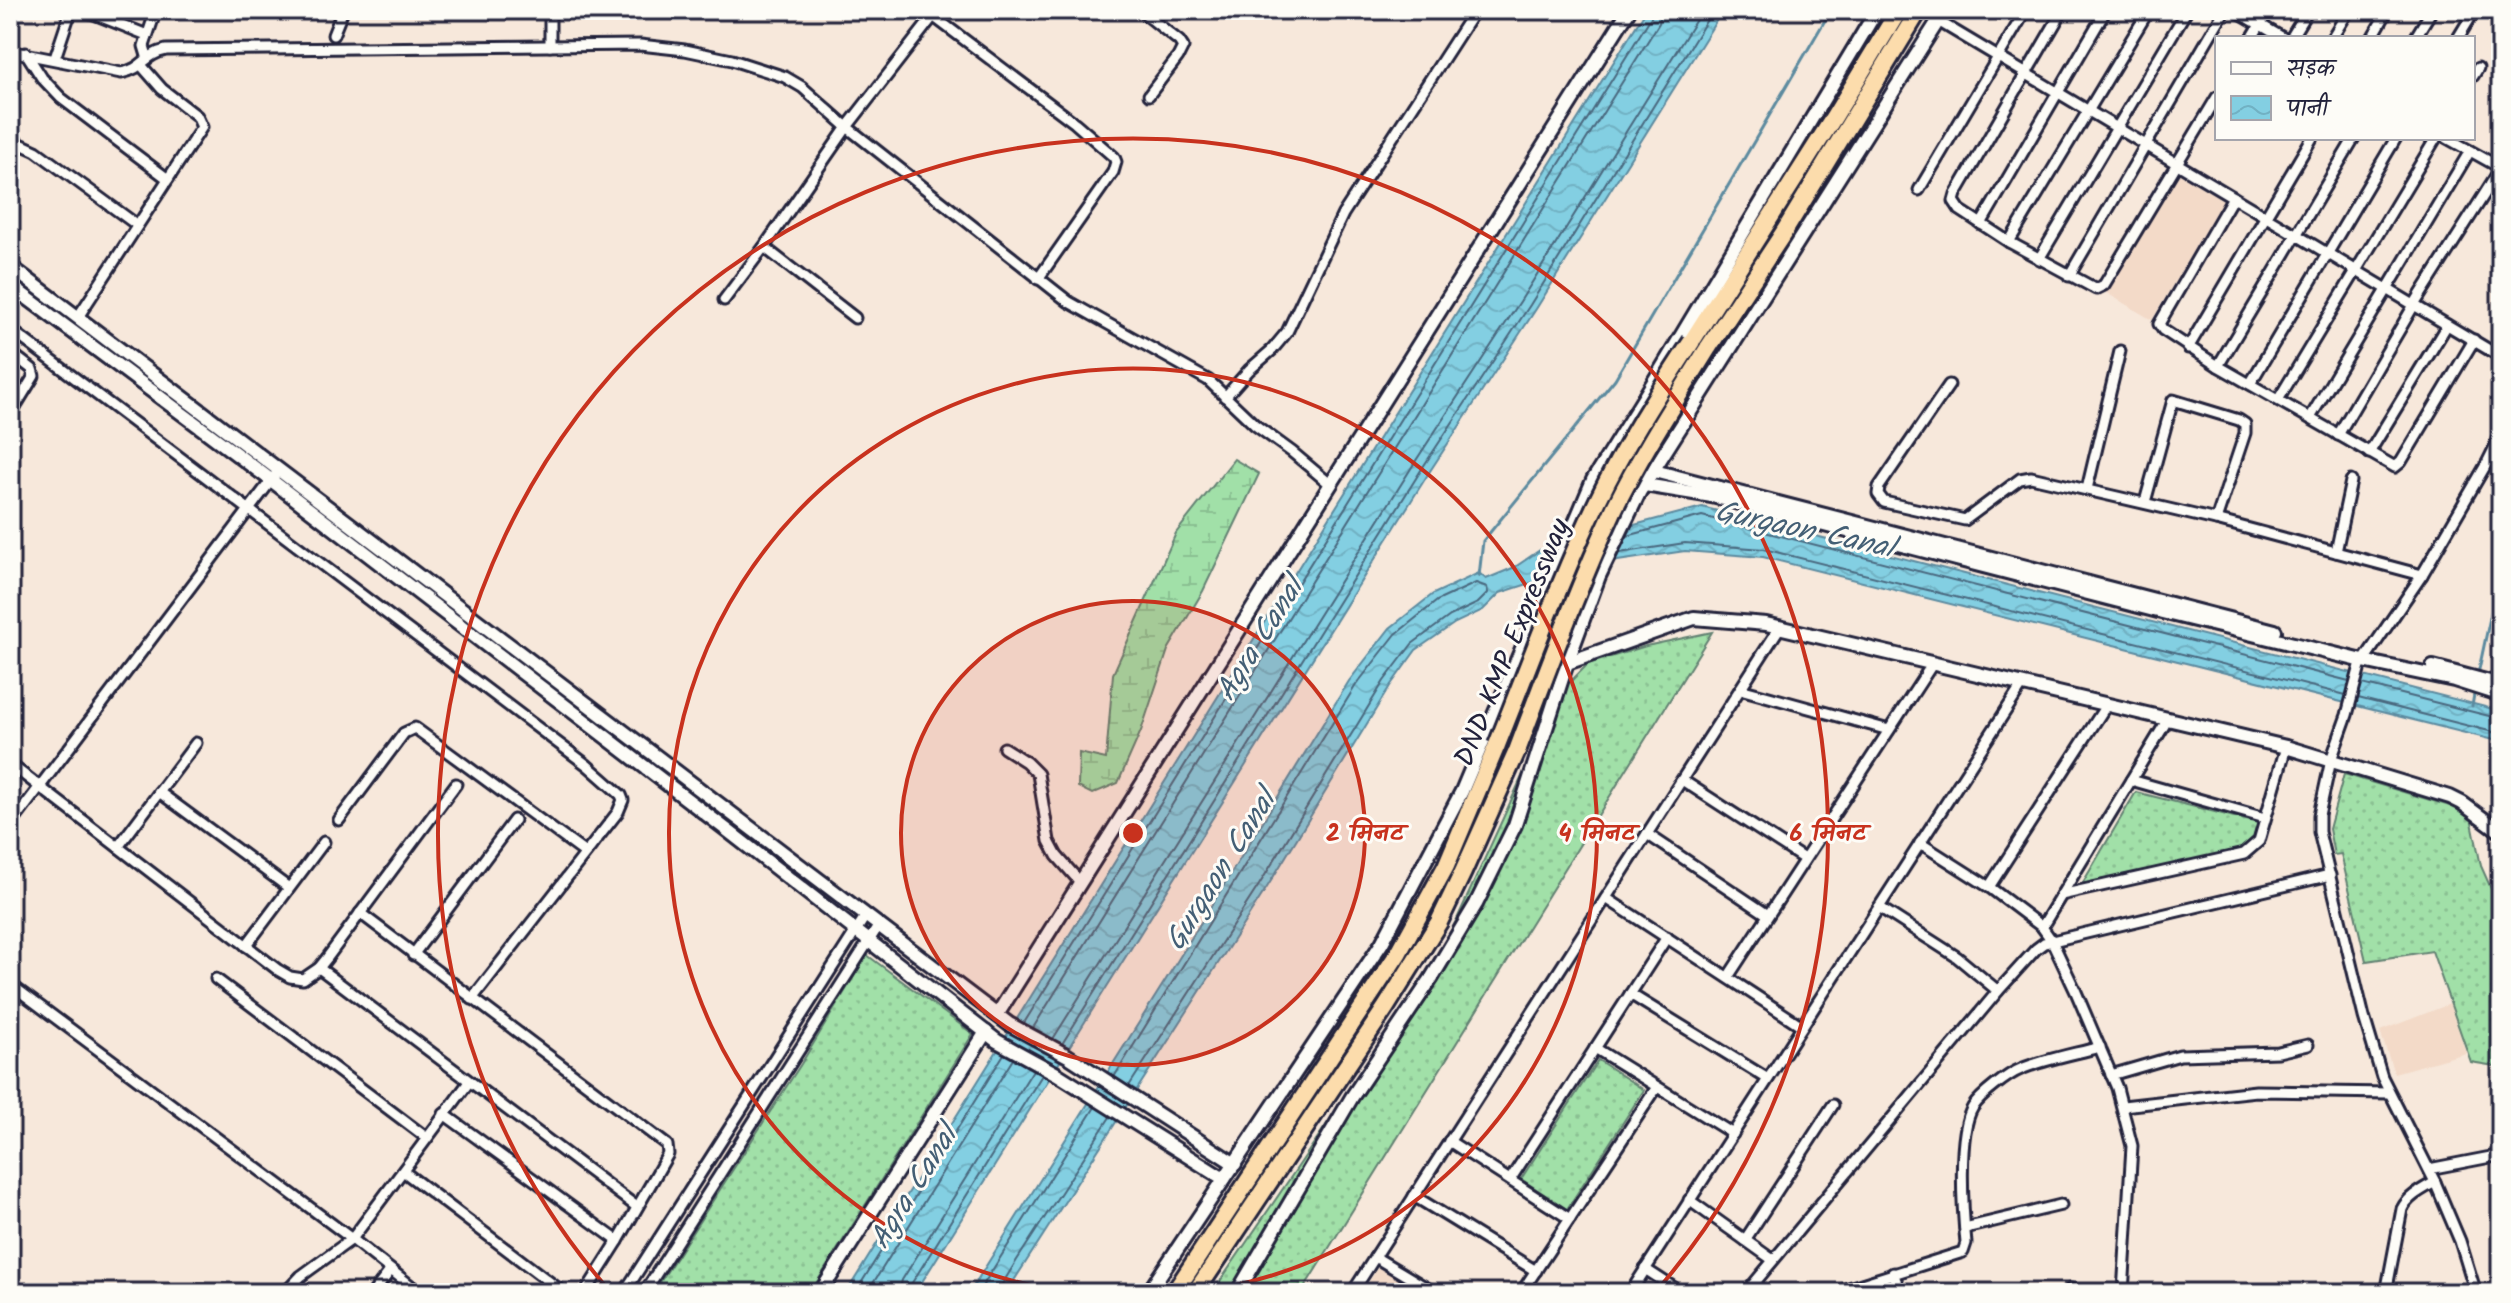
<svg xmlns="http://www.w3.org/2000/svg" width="2511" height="1303" font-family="Kalam,'Playpen Sans Deva',sans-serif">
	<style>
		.built { fill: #f3dac8 }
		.grass { fill: url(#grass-dots); stroke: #628172; stroke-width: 2 }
		.wetland { fill: url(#wetland-marsh); stroke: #628172; stroke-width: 2 }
		.water { fill: url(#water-waves); stroke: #5c8a9f; stroke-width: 2 }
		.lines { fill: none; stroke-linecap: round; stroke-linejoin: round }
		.shore { stroke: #49677e; stroke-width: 2 }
		.stream { stroke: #5c8a9f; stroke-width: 3 }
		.street-casing { stroke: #22223b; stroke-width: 15 }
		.secondary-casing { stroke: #22223b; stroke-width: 18 }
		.highway-casing { stroke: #22223b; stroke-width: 22 }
		.street { stroke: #fdfcf7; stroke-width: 9 }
		.secondary { stroke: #fdfcf7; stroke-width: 12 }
		.highway { stroke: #fcdcac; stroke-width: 16 }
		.highway-bridge-casing { stroke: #22223b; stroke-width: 22; stroke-linecap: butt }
		.highway-bridge { stroke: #fcdcac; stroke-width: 16 }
		.ring { fill: none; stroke: #c8321e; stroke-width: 4 }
		.labels { text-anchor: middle; stroke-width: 6; stroke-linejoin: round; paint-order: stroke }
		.street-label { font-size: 28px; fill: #22223b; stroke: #fdfcf7 }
		.water-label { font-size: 30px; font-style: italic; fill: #445f75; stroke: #fdfcf7 }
		.centre { fill: #c8321e; stroke: #fdfcf7; stroke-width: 4 }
		.ring-label { font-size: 24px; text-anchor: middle; font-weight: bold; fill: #c8321e; stroke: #fdfcf7; stroke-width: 6; stroke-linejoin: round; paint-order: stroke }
	</style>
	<defs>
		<pattern id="grass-dots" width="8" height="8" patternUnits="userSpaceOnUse" patternTransform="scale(2)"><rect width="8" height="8" fill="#a1e0a8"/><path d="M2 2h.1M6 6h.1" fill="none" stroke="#8ac092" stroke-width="1.8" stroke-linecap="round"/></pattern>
		<pattern id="wetland-marsh" width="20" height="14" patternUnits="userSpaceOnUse" patternTransform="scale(2)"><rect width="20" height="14" fill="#a1e0a8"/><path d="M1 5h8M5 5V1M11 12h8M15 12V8" fill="none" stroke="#8ac092"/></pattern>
		<pattern id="water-waves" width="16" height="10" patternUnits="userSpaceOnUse" patternTransform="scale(2)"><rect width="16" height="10" fill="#83cfe2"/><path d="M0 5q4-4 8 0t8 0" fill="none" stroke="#71b1c3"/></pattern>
	</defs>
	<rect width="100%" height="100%" fill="#f7e8db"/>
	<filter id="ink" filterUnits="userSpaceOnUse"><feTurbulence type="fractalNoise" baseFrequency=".0125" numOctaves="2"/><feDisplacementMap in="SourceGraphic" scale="16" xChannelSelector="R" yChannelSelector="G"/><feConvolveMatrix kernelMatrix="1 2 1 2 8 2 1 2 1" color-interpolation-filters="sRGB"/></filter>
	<g filter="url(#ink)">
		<!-- built -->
		<g class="built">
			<polygon points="2176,172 2223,200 2152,320 2105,292"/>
			<polygon points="2450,1004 2466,1053 2394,1073 2380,1031"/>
			<polygon points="1379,1266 1422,1293 1362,1293"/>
		</g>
		<!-- grass -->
		<g class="grass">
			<polygon points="1712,632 1301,1293 1212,1293 1429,974 1458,917 1561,691 1588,664 1646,646"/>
			<polygon points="2344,774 2470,812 2481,866 2501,911 2501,1067 2471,1062 2432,951 2366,961 2341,854 2334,855 2329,829"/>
			<polygon points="2136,792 2258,823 2251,847 2082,884"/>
			<polygon points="867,955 973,1034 810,1293 653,1293 801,1064"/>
			<polygon points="1598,1060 1644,1090 1567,1209 1521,1179"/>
		</g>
		<!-- wetland -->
		<polygon class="wetland" points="1234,459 1259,474 1203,591 1168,650 1141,731 1118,783 1092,794 1078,787 1079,753 1106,759 1113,674 1176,533"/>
		<!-- water -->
		<g class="water">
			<polygon points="1646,10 1723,10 1536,309 1430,471 915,1293 846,1293"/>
			<polygon points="1702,507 2501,711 2501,742 1763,557 1685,551 1611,562 1556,575 1500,593 1483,610 1455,623 1416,650 1390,686 1266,889 1006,1293 969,1293 1165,981 1349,681 1390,628 1433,594 1479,573 1486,579 1515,567 1540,550"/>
		</g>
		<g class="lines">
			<!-- shore -->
			<g class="shore">
				<polyline points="1627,536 1702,516 2349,681"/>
				<polyline points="1619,553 1685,543 1764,549 2346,695"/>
				<polyline points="2362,684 2501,719"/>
				<polyline points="2358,698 2501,734"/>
				<polyline points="1024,1023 1651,17 1652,10"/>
				<polyline points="1033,1028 1659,23 1662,10"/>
				<polyline points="1053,1039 1415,462 1521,300 1702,10"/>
				<polyline points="1062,1044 1423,467 1530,305 1713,10"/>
				<polyline points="1114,1077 1356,685 1396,634 1437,601 1476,583 1487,587 1488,593 1478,603 1450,616 1412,644 1384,681 1259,885 1129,1086"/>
				<polyline points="855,1293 1004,1054"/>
				<polyline points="867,1293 1013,1059"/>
				<polyline points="899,1293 902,1280 1033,1070"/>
				<polyline points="909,1293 910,1286 1042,1075"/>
				<polyline points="978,1293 1095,1107"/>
				<polyline points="1000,1293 1001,1286 1017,1260 1110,1117"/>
			</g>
			<!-- stream -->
			<g class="stream">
				<polyline points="1479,576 1483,541 1615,379 1831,10"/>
				<polyline points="2478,674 2501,566"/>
				<polyline points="2472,706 2475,689"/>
			</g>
			<defs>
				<g id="street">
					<polyline points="84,10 147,35"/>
					<polyline points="1140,10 1179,41 1183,47 1178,57 1149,95"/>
					<polyline points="2063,10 1956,194 1954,201 1960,210 2009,242 2096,289 2104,285 2217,97"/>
					<polyline points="2235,10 2283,38"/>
					<polyline points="933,16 1075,123 1114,157 1116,162 1113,172 1038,279"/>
					<polyline points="1938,21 2501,357"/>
					<polyline points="333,35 343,10"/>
					<polyline points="2252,38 2269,10"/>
					<polyline points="2291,38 2308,10"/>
					<polyline points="2332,38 2349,10"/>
					<polyline points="2372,38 2388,10"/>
					<polyline points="2415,38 2432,10"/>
					<polyline points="2458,38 2475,10"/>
					<polyline points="550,46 550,10"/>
					<path d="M10,51L121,73C144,69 143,55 166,50L640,45L685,50L732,60L785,77L802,87L847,127L1069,302L1208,380L1255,425L1292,452L1330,484"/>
					<polyline points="26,53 42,78 61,98 168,179"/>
					<polyline points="147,56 144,46 156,10"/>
					<polyline points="55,58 71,10"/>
					<polyline points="2473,76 2478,68"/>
					<polyline points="2447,138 2501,168"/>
					<polyline points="10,139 36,151 137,225"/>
					<polyline points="1919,190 2026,10"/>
					<polyline points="2233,197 2159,324 2163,330 2218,366 2395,467 2401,462 2474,340"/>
					<polyline points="1981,224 2106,10"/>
					<polyline points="2009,242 2149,10"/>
					<polyline points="764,247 855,318"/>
					<polyline points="2039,259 2187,10"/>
					<polyline points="2069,276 2225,10"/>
					<polyline points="724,300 764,247 847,127 938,10"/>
					<polyline points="78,317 202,127 197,116 162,89 141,65"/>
					<polyline points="10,329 587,765 621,795 623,800 618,812 472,999"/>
					<polyline points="2188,348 2312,138"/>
					<polyline points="10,352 32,369 34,376 10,415"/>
					<polyline points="2218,366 2354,138"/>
					<polyline points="2250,384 2396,138"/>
					<polyline points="1949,385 1879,487 1878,494 1884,502 1965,520 2020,479 2031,477 2216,520 2422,575"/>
					<polyline points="1225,397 1249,370 1272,350 1287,332 1343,214 1475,10"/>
					<polyline points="2278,400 2436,138"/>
					<polyline points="2310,418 2470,151"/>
					<polyline points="2338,435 2414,305 2501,168"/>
					<polyline points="2369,453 2447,325"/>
					<polyline points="2087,489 2120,351"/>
					<polyline points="2145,502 2173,400 2239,420 2245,424 2245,433 2216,520"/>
					<polyline points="2336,552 2351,481"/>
					<polyline points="1740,689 1889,730"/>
					<polyline points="1004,748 1026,762 1038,774 1049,841 1057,856 1080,882"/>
					<polyline points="10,764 278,970 290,977 303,979 319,968 327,958 456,784"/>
					<polyline points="1682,780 1804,859"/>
					<polyline points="2131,780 2265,818"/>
					<polyline points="159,792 289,888"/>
					<polyline points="339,820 404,733 415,728 585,853"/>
					<polyline points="10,826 279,470"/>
					<polyline points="1647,834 1768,915"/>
					<polyline points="1920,843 1989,887 2042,927 2052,941 2076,992 2117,1088 2132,1146 2123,1293"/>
					<polyline points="118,847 196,743"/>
					<polyline points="1989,887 2107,704"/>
					<polyline points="2061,895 2244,854 2259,841 2286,747"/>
					<polyline points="1606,898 1802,1026"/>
					<polyline points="1879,907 1957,957 1998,991"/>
					<polyline points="360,913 667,1145 668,1154 618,1241 585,1293"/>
					<polyline points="2042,927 2168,719"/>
					<polyline points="246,946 324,842"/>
					<polyline points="413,955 514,820"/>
					<polyline points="319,968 637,1207"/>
					<polyline points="1728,977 1933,663"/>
					<polyline points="216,979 427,1138"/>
					<polyline points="10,984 352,1239 420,1293"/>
					<polyline points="1630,994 1768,1079"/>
					<polyline points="1595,1048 1733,1134"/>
					<polyline points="2111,1075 2180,1055 2278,1052 2308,1045"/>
					<polyline points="2123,1106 2256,1091 2389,1093"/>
					<polyline points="444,1114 618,1241"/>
					<polyline points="1449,1141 1570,1219"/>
					<polyline points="2429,1169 2501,1155"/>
					<polyline points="403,1171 564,1293"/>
					<polyline points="1510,1180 1667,937"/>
					<polyline points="1414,1196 1536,1271"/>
					<polyline points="1689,1200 1773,1260"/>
					<polyline points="1965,1228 2061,1205"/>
					<polyline points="1745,1240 1833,1105"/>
					<polyline points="1375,1257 1435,1293"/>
					<polyline points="1645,1269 1682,1293"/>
					<polyline points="1893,1273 1901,1293"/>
					<polyline points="10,1287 18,1293"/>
					<polyline points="285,1293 301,1276 352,1239 469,1082"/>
					<polyline points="373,1293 390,1271"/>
					<polyline points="624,1293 866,915"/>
					<polyline points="644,1293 879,925"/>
					<polyline points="1352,1293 1780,627"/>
					<polyline points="1521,1293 1657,1087"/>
					<polyline points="1630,1293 2023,684"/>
					<polyline points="1746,1293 1998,991 2036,949 2044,943 2330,875"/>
					<path d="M1833,1293L1963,1252L1966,1243C1963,1213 1957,1132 1973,1107C1980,1096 2008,1074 2021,1069C2046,1059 2074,1054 2100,1047"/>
					<polyline points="2065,1293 2071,1289"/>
					<path d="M2386,1293L2402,1209C2408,1196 2423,1189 2435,1182"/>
					<polyline points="2476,1293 2460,1241 2435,1182 2382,1077 2364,1017 2319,832 2319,815 2331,760 2347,715 2360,666 2422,575 2487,463 2495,447 2501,425"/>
				</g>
				<g id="secondary">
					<polyline points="10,266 1009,1024 1068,1056 1235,1164"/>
					<polyline points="10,285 271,480 727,830 997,1041 1057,1074 1224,1179"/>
					<polyline points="1654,471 2275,631"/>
					<polyline points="1645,485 1712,496 2158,611 2363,661 2454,680 2501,695"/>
					<polyline points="1567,663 1694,618 1766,624 2286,747 2450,797 2462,803 2501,832"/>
					<polyline points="2433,667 2501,685"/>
					<polyline points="997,1015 1629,10"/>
					<polyline points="820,1293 986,1032"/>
					<polyline points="1148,1293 1382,943 1462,791 1593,480 1644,398 1877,10"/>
					<polyline points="1237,1293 1352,1097 1431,979 1476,904 1515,825 1567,663 1599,576 1640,491 1945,10"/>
				</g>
				<g id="highway">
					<polyline points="1692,341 1834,117 1899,10"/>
					<polyline points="1708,348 1784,232 1919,10"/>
					<polyline points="1174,1293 1399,952 1446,866 1497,745"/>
					<polyline points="1195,1293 1386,1007 1439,922 1463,872 1517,751"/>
				</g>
			</defs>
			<!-- street casing -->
			<use href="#street" class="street-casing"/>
			<!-- secondary casing -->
			<use href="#secondary" class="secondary-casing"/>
			<!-- highway casing -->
			<use href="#highway" class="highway-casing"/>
			<!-- street -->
			<use href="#street" class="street"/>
			<!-- secondary -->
			<use href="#secondary" class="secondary"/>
			<!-- highway -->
			<use href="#highway" class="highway"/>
			<defs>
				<g id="highway-bridge">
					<path d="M1497,745C1530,663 1560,579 1598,500C1625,444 1658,393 1692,341"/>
					<path d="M1517,751C1548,669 1578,587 1615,507C1642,452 1676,400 1708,348"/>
				</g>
			</defs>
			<!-- highway-bridge casing -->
			<use href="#highway-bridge" class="highway-bridge-casing"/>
			<!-- highway-bridge -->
			<use href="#highway-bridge" class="highway-bridge"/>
		</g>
	</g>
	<!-- distance rings -->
	<circle cx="1133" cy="833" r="232" fill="#c8321e" fill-opacity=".12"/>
	<g class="ring">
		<circle cx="1133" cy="833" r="232"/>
		<path d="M1068 1292A464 464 0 1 1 1198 1292"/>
		<path d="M608 1289A695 695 0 1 1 1658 1289"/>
	</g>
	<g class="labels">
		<!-- street labels -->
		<g class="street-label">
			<text transform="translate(1511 642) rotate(-68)" y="10">DND KMP Expressway</text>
		</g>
		<!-- water labels -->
		<g class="water-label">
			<text transform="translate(1805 529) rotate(12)" y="10">Gurgaon Canal</text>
			<text transform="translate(1259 639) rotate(-58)" y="10">Agra Canal</text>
			<text transform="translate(1220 870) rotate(-58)" y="10">Gurgaon Canal</text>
			<text transform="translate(913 1187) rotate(-58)" y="10">Agra Canal</text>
		</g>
	</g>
	<circle cx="1133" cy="833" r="12" class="centre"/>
	<g class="ring-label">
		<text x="1365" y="841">2 मिनट</text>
		<text x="1597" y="841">4 मिनट</text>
		<text x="1828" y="841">6 मिनट</text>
	</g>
	<!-- margin -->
	<rect width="2511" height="1303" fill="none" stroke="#fdfcf7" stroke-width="40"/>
	<rect x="20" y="20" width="2471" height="1263" fill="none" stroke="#22223b" stroke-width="3" filter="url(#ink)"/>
	<!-- legend -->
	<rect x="2215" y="36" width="260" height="104" fill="#fdfcf7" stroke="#a5a5ac" stroke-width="2"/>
	<rect x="2231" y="62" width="40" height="12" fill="#fdfcf7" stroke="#a5a5ac" stroke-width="2"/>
	<text x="2287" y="76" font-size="24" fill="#22223b">सड़क</text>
	<rect x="2231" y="96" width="40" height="24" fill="url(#water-waves)" stroke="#a5a5ac" stroke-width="2"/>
	<text x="2287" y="116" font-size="24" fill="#22223b">पानी</text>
</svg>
